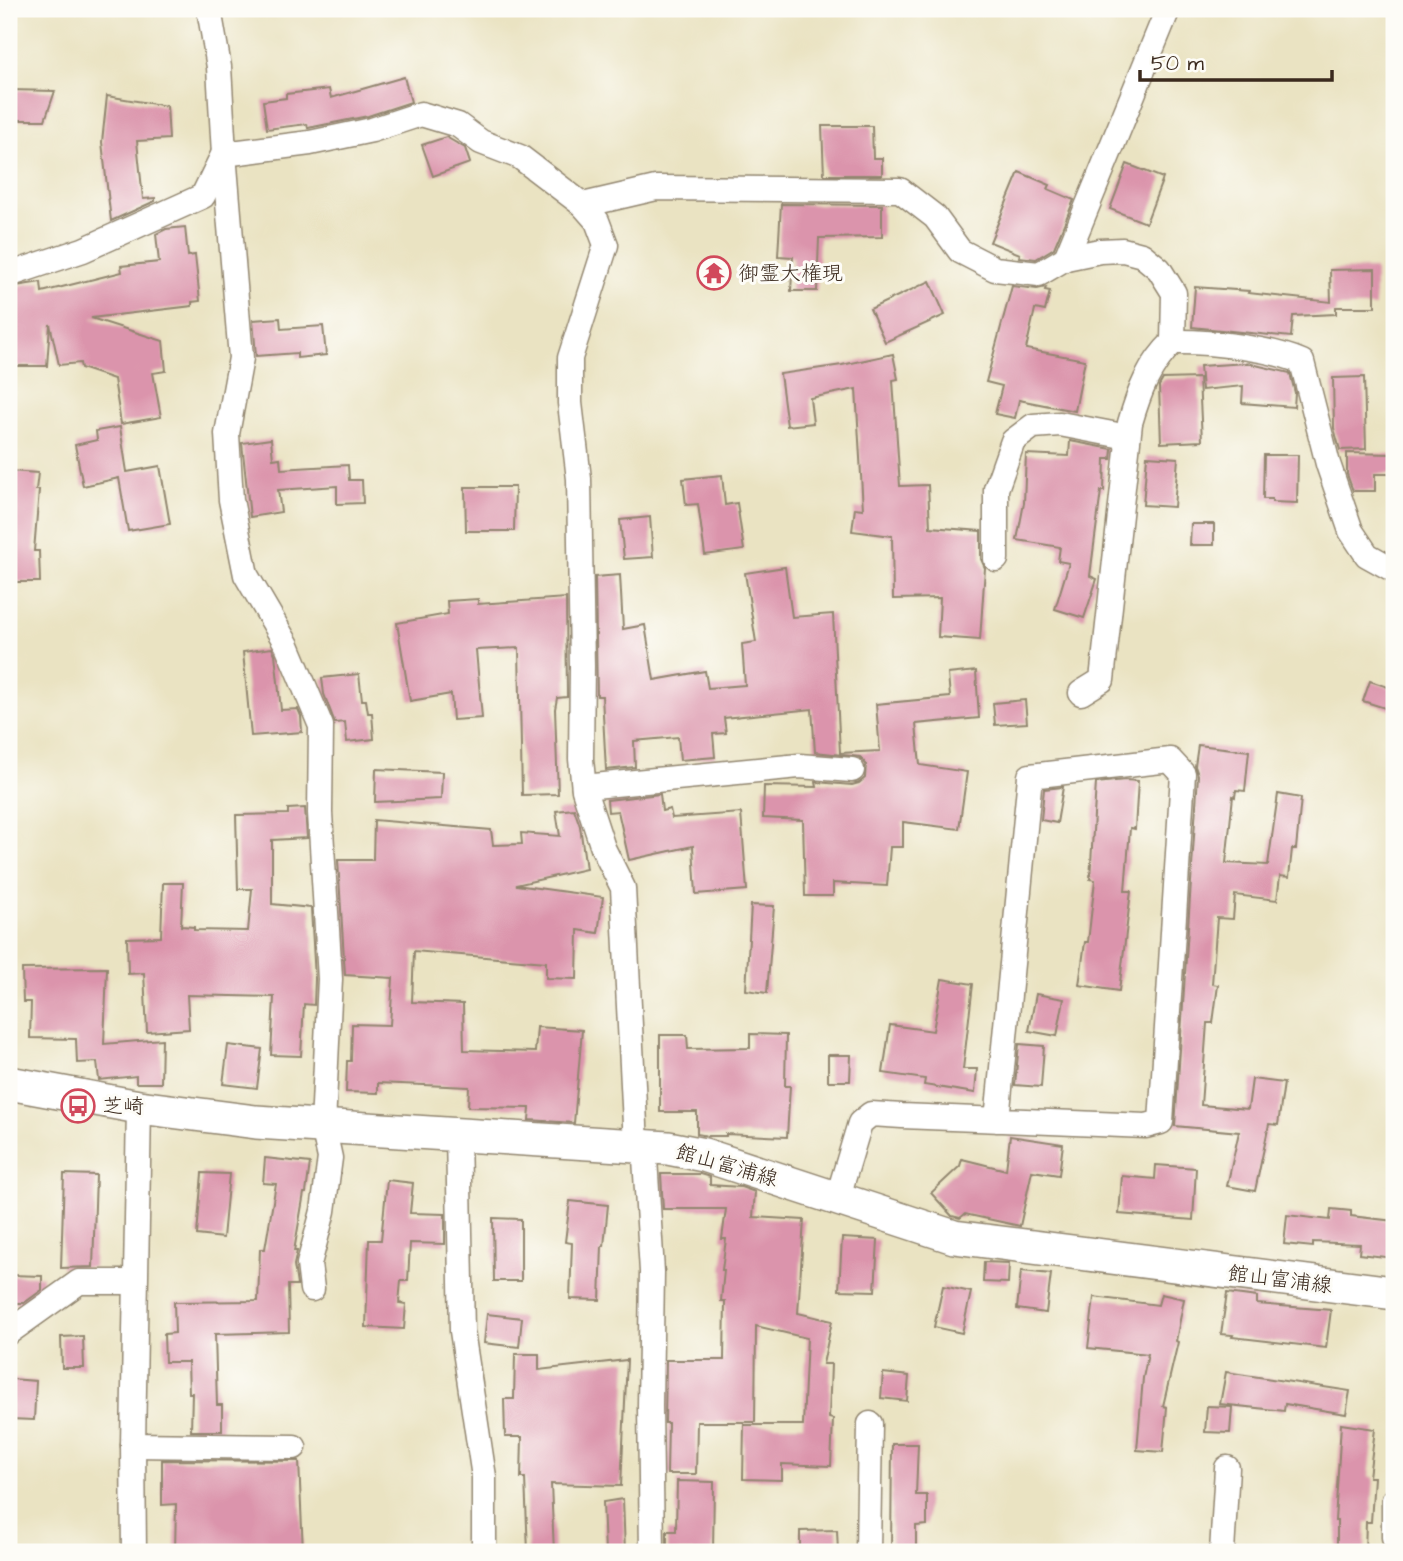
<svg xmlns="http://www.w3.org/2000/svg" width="1403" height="1561" font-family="'Architects Daughter','Klee One',sans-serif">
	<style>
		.building { fill: #db94ac }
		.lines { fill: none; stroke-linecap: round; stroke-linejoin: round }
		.minor-casing { stroke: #928670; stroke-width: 27 }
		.secondary-casing { stroke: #928670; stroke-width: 36 }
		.minor { stroke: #fff; stroke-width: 24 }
		.secondary { stroke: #fff; stroke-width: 33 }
		.labels { text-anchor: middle; stroke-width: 6; stroke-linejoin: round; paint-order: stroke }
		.poi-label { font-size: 21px; fill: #3b2a1e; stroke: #fdfcf7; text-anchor: start }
		.street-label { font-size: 21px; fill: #3b2a1e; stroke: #fdfcf7 }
	</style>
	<rect width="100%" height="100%" fill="#fdfcf7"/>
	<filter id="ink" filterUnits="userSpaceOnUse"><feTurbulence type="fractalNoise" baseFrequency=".0143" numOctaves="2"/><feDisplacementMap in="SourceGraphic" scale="14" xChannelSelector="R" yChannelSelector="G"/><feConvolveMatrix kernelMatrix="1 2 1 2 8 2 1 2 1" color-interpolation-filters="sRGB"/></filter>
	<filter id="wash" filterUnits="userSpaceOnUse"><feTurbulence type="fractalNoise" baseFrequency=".00686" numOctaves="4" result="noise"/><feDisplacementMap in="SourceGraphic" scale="28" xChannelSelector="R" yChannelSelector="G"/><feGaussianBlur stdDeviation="1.57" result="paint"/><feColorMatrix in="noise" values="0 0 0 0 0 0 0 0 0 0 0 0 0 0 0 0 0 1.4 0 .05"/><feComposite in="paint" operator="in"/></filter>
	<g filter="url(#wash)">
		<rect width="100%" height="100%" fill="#eae3c2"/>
		<g id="blocks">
			<!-- building -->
			<g class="building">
				<polygon points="404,77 411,102 368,116 308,128 307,124 267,129 263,101 286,98 286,94 329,89 331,98"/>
				<polygon points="9,90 55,91 45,120 9,120"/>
				<polygon points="107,96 167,106 169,139 137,141 143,199 155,198 155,201 111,221 102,142"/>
				<polygon points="822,126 872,126 873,158 882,158 882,175 824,175"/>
				<polygon points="446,137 465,148 470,163 433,176 422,145"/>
				<polygon points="1127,164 1163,178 1146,223 1110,209"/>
				<polygon points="1019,172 1050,185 1048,189 1074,200 1054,248 1036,259 1019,257 1020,254 990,242"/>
				<polygon points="781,204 882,205 882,237 819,238 817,291 791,291 793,257 778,256"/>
				<polygon points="185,227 188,256 195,255 200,301 192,302 192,306 91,318 163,341 166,371 153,373 161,417 121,424 114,379 81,368 80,363 59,365 50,324 47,366 9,366 9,309 11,308 10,287 41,282 42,292 122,272 121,266 159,262 156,234 166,229"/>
				<polygon points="1375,269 1375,307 1336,307 1336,314 1293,316 1291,337 1192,327 1195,287 1249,291 1248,293 1331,302 1330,270"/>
				<polygon points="930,281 945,315 885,342 870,309"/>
				<polygon points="1012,286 1037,289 1046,287 1045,290 1050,291 1045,311 1035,309 1026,349 1085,360 1075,411 1019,400 1015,418 995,414 1002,386 986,382"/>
				<polygon points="280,318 281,329 323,326 326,355 297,358 297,353 256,356 253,320"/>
				<polygon points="893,354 898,379 893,380 900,486 928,485 930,527 981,531 981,559 985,568 980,640 938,637 940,598 893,599 892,536 852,531 855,508 863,509 856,389 810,398 813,423 787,426 780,374 842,365"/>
				<polygon points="1247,363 1290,373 1295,393 1294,407 1242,403 1243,386 1202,390 1200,366"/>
				<polygon points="1364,377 1366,449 1340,450 1334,428 1333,378"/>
				<polygon points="1199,378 1202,441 1161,443 1159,386 1163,379"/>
				<polygon points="120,427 127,472 160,466 170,524 128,531 119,478 83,486 75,445 97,440 96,431"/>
				<polygon points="271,439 273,459 280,458 281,469 348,465 349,480 362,480 363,503 337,504 337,486 278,490 281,512 250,517 242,443"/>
				<polygon points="1070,441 1112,449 1111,459 1105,459 1104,491 1101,491 1090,576 1097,579 1084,618 1055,609 1069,563 1058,561 1060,547 1017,540 1024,503 1026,454 1069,456"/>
				<polygon points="1347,453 1393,454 1393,474 1375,474 1375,491 1353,491 1347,474"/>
				<polygon points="1264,455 1298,455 1297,503 1272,502 1272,499 1263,499"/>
				<polygon points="1147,456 1178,458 1174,507 1143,505"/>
				<polygon points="9,471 38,473 36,490 39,490 34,551 39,551 40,582 9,582"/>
				<polygon points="722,475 725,505 737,503 744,550 705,555 698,504 686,505 683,479"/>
				<polygon points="465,487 515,487 514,531 466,531"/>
				<polygon points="650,517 653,557 624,559 620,520"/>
				<polygon points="1191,524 1214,524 1214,545 1190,545"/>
				<polygon points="785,567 792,617 833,614 840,753 880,751 876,704 950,697 948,674 976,671 979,718 916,724 920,765 967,772 959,829 903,822 903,847 890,847 887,886 833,883 833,896 805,896 803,820 763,818 764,786 817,787 816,782 852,785 859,783 865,778 866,764 860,757 815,752 812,709 724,718 726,733 713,734 715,757 680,760 678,737 634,741 635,767 606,770 602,696 597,696 595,577 620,575 623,629 645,625 654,680 705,671 708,688 745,685 742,644 756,642 745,573"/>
				<polygon points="566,598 567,697 557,698 555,709 558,794 522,795 519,648 476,650 482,718 453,720 451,694 410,701 397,623 448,614 447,601 478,599 478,604"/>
				<polygon points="272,648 275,654 281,710 298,709 301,716 302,732 251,736 243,652"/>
				<polygon points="359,674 362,700 366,700 368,713 372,713 374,739 347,742 345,722 335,723 324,694 322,678"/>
				<polygon points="1370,681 1394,689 1394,711 1363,701"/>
				<polygon points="1025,700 1027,723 995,725 993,703"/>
				<polygon points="1198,745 1249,751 1245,791 1236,790 1235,797 1233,796 1226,863 1268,865 1278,794 1301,798 1296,849 1292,849 1289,877 1280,876 1277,900 1235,895 1233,919 1217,918 1212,984 1218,985 1213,1023 1207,1023 1201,1105 1248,1109 1252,1079 1284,1083 1278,1125 1269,1124 1255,1191 1227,1186 1239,1132 1175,1126 1198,775 1195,766"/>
				<polygon points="376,769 442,772 441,799 375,802"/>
				<polygon points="1125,780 1138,781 1135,829 1130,828 1125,891 1131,891 1119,991 1079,985 1085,942 1088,942 1095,880 1090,879 1096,783"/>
				<polygon points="1063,787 1057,823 1041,820 1044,789"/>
				<polygon points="660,794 662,811 670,809 672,818 741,813 747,890 696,894 693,846 629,860 618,811 608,812 607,800"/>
				<polygon points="305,808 307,838 272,840 272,904 311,908 315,979 314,1005 304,1004 301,1056 271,1055 274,997 187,995 189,1029 147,1032 144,973 128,974 127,938 161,937 163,883 183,883 181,926 194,927 194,930 248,931 252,889 238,889 236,815 288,814 288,809"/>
				<polygon points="574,809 580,826 586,869 516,885 603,897 598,933 578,930 577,979 546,978 546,962 414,951 412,1002 463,1004 464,1050 535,1052 537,1027 582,1030 574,1123 529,1120 530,1108 468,1107 469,1087 378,1083 378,1093 346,1092 347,1061 351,1061 352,1024 390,1025 393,978 345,975 338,860 373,860 374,820 491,830 493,845 522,844 521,833 560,836 556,811"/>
				<polygon points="751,905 774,906 767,993 746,990"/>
				<polygon points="107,968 104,1044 162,1039 161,1083 136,1083 136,1076 99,1080 97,1062 77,1063 76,1039 30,1038 31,1002 23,1002 22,969"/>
				<polygon points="942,979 973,984 963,1069 977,1069 975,1093 924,1085 925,1079 883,1073 890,1025 933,1031"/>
				<polygon points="1036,994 1064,999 1057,1036 1029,1031"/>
				<polygon points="750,1034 786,1035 785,1086 790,1086 787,1137 726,1134 726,1136 708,1136 697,1134 697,1112 660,1112 660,1035 687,1035 688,1049 750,1048"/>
				<polygon points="1019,1044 1044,1046 1041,1087 1015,1085"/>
				<polygon points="228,1045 262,1049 257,1088 223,1084"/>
				<polygon points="828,1055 851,1055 850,1081 828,1081"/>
				<polygon points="1010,1136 1063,1144 1059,1175 1032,1171 1020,1226 965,1214 960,1218 952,1216 931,1193 960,1166 962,1159 1006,1170"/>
				<polygon points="265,1158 310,1163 306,1193 304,1193 294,1251 297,1251 294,1265 297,1285 288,1285 289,1332 215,1334 217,1405 222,1405 222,1431 191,1431 192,1393 189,1393 188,1362 165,1362 164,1334 175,1333 174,1302 258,1301 260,1249 265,1249 276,1184 263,1183"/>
				<polygon points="1156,1165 1196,1168 1193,1220 1119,1214 1122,1176 1155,1179"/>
				<polygon points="202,1173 229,1174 223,1238 197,1235"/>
				<polygon points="64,1174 96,1175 93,1267 61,1268"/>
				<polygon points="661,1174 700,1174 710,1177 710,1185 741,1187 755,1192 753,1217 804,1220 798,1313 832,1321 823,1364 831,1364 829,1418 833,1419 831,1466 782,1464 782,1480 743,1479 744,1425 803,1425 807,1338 756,1326 755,1422 697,1422 696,1474 667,1474 668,1423 665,1423 666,1360 724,1360 725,1301 721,1301 724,1270 722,1270 726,1239 722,1239 726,1209 663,1209"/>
				<polygon points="387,1180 413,1183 410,1213 445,1214 445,1244 410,1243 408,1281 401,1281 399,1303 406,1304 404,1329 366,1327 369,1240 381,1240"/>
				<polygon points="570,1201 608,1205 604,1246 602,1246 600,1300 570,1299 572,1243 565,1242"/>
				<polygon points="1331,1209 1351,1211 1351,1216 1394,1221 1394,1258 1359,1254 1360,1244 1313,1242 1313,1247 1284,1244 1287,1215 1330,1220"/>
				<polygon points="493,1218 521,1219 521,1281 494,1281"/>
				<polygon points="842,1238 878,1240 875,1291 839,1290"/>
				<polygon points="984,1262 1009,1263 1008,1283 983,1282"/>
				<polygon points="1021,1271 1051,1274 1046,1313 1017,1309"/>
				<polygon points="10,1275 42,1276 42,1290 24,1303 9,1303"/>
				<polygon points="943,1286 971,1292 962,1333 934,1327"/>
				<polygon points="1227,1293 1257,1297 1257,1304 1331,1310 1326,1348 1232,1337 1233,1335 1221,1334"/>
				<polygon points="1161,1294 1184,1299 1176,1341 1178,1342 1163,1406 1167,1407 1163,1452 1137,1450 1143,1378 1148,1354 1088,1348 1094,1297 1158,1305"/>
				<polygon points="487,1314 522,1318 519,1347 484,1343"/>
				<polygon points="83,1336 84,1368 62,1368 61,1337"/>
				<polygon points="515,1354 539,1354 539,1370 627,1360 621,1486 551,1484 554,1552 528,1552 525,1478 521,1478 522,1437 505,1437 504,1399 514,1399"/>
				<polygon points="1226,1372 1350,1391 1346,1414 1285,1404 1284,1411 1220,1404"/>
				<polygon points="883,1373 909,1376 907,1401 881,1398"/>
				<polygon points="11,1379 36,1381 34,1420 10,1419"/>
				<polygon points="1207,1406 1232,1407 1230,1433 1205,1432"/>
				<polygon points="1341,1424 1375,1429 1369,1477 1374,1477 1371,1522 1366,1522 1365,1552 1337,1552 1337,1521 1335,1521"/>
				<polygon points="892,1444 918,1444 916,1495 927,1495 927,1525 916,1526 916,1552 891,1552"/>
				<polygon points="162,1460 299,1461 303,1552 175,1552 176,1504 162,1505"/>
				<polygon points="677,1481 714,1482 713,1552 667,1552 667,1531 676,1531"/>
				<polygon points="623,1499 625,1552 605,1552 603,1502"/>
				<polygon points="837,1530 838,1552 800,1552 800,1531"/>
			</g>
		</g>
	</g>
	<g filter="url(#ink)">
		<use href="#blocks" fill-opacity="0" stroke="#928670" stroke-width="2"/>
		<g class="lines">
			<defs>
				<g id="minor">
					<polyline points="209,9 219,67 224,154 241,358 227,434 231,500 246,575 287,645 321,726 320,813 330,979 323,1126 330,1158 323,1211 309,1264 312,1289"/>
					<polyline points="224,154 310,143 372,130 421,114 458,125 481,142 520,157 583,205 597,221 606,245 570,358 570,403 579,479 582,666 581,759 584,790 603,848 623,888 636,1144 645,1158 652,1272 650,1406 652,1552"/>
					<polyline points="583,205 656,188 900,190 935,217 960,251 995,269 1039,274 1066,258 1100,251 1123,250 1142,255 1159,269 1174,293 1173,342"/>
					<polyline points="1066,258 1168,9"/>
					<polyline points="9,272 14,273 83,250 203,196 223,155"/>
					<polyline points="996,559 996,489 1013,441 1033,426 1060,424 1128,437"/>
					<path d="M1081,693L1102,680L1130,423C1139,392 1149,365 1173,342C1207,341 1271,348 1302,362L1328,464L1351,531L1367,555L1394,570"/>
					<polyline points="584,787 799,766 852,770"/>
					<polyline points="458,1134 462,1331 484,1477 484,1552"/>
					<polyline points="837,1200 860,1123 871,1114 902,1116 1146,1126 1161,1122 1183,774 1170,760 1030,776 997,1120"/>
					<polyline points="9,1332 79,1282 135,1282"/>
					<polyline points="133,1445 294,1447"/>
					<polyline points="1394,1500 1394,1537"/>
					<polyline points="134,1552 133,1445 139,1107"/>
					<polyline points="868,1552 870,1424"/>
					<polyline points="1222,1552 1227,1468"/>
				</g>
				<polyline id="secondary" points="9,1083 139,1107 256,1122 668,1148 704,1155 954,1237 1394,1293"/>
			</defs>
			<!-- minor casing -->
			<use href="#minor" class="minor-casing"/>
			<!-- secondary casing -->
			<use href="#secondary" class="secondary-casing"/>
			<!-- minor -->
			<use href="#minor" class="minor"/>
			<!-- secondary -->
			<use href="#secondary" class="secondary"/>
		</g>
	</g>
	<!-- icons -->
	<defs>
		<symbol id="temple-ring" viewBox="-11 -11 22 22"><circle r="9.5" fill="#fdfcf7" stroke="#d1495b" stroke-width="1.5"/><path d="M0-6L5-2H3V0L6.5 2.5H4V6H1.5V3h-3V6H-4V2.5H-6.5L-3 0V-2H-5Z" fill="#d1495b"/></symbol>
		<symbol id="bus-ring" viewBox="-11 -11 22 22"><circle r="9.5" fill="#fdfcf7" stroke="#d1495b" stroke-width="1.5"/><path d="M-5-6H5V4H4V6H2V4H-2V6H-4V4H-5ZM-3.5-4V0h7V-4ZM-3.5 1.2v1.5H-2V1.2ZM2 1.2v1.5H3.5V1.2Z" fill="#d1495b"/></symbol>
	</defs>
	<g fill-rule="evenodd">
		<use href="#temple-ring" x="695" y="254" width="38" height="38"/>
		<use href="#bus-ring" x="59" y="1087" width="38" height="38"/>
	</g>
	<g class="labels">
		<!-- poi labels -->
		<g class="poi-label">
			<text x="738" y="280">御霊大権現</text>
			<text x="102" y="1113">芝崎</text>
		</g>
		<!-- street labels -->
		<g class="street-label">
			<text transform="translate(727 1165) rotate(16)" y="7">館山富浦線</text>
			<text transform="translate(1280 1279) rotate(7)" y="7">館山富浦線</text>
		</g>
	</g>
	<!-- margin -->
	<rect width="1403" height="1561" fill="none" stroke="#fdfcf7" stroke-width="35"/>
	<!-- scale -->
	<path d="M1140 70v10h192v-10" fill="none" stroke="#3b2a1e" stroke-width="3.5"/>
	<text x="1151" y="70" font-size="21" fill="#3b2a1e" stroke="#fdfcf7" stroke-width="5" paint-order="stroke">50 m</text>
</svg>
